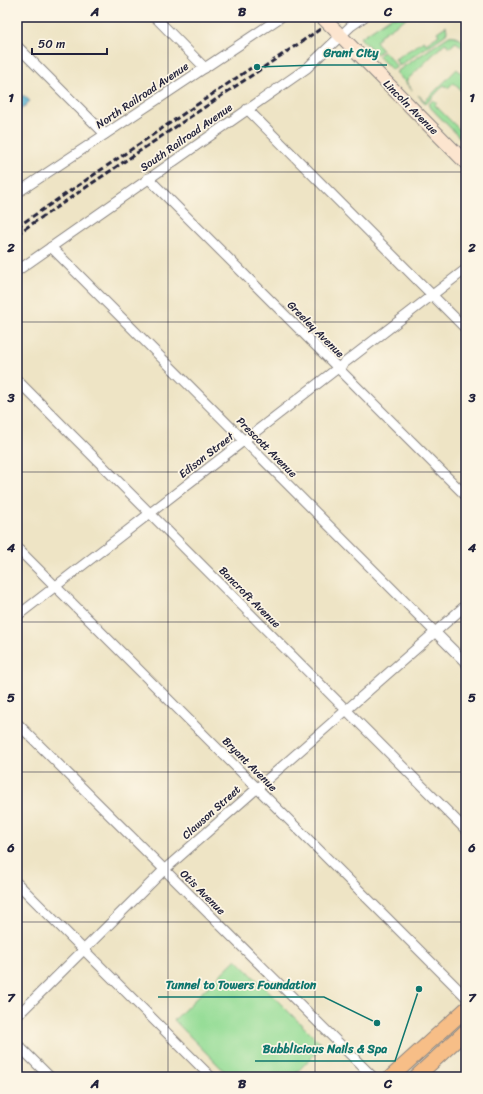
<svg xmlns="http://www.w3.org/2000/svg" width="483" height="1094" font-family="Sriracha,sans-serif">
	<style>
		.green { fill: #96dd97; stroke: #5c8069 }
		.water { fill: #52afd0; stroke: #3a6886 }
		.lines { fill: none; stroke-linecap: round; stroke-linejoin: round }
		.street-casing { stroke: #888380; stroke-width: 11 }
		.secondary-casing { stroke: #888380; stroke-width: 15 }
		.primary-casing { stroke: #888380; stroke-width: 16 }
		.street { stroke: #fff; stroke-width: 9 }
		.secondary { stroke: #fce5cf; stroke-width: 13 }
		.primary { stroke: #f7be87; stroke-width: 14 }
		.rail { stroke: #22223b; stroke-width: 3; stroke-dasharray: 6 3; stroke-linecap: butt }
		.secondary-bridge-casing { stroke: #888380; stroke-width: 15; stroke-linecap: butt }
		.secondary-bridge { stroke: #fce5cf; stroke-width: 13 }
		.grid { fill: none; stroke: #22223b; stroke-width: 1; stroke-opacity: 0.55 }
		.labels { text-anchor: middle; stroke-width: 3.5; stroke-linejoin: round; paint-order: stroke }
		.street-label { font-size: 11px; fill: #22223b; stroke: #fcf5e5 }
		.leader { fill: none; stroke: #0f766e; stroke-width: 1.5 }
		.callout-dot { fill: #0f766e; stroke: #fcf5e5; stroke-width: 1.5 }
		.callout-label { font-size: 12px; text-anchor: middle; font-weight: bold; fill: #0f766e; stroke: #fcf5e5; stroke-width: 3.5; stroke-linejoin: round; paint-order: stroke }
		.neatline { fill: none; stroke: #22223b; stroke-width: 1.5 }
		.grid-label { font-size: 13px; text-anchor: middle; font-weight: bold; fill: #22223b }
	</style>
	<rect width="100%" height="100%" fill="#fcf5e5"/>
	<filter id="ink" filterUnits="userSpaceOnUse"><feTurbulence type="fractalNoise" baseFrequency=".025" numOctaves="2"/><feDisplacementMap in="SourceGraphic" scale="8" xChannelSelector="R" yChannelSelector="G"/><feConvolveMatrix kernelMatrix="1 2 1 2 8 2 1 2 1" color-interpolation-filters="sRGB"/></filter>
	<filter id="wash" filterUnits="userSpaceOnUse"><feTurbulence type="fractalNoise" baseFrequency=".012" numOctaves="4" result="noise"/><feDisplacementMap in="SourceGraphic" scale="16" xChannelSelector="R" yChannelSelector="G"/><feGaussianBlur stdDeviation="0.9" result="paint"/><feColorMatrix in="noise" values="0 0 0 0 0 0 0 0 0 0 0 0 0 0 0 0 0 1.4 0 .05"/><feComposite in="paint" operator="in"/></filter>
	<g filter="url(#wash)">
		<rect width="100%" height="100%" fill="#eee4c5"/>
		<!-- green -->
		<g class="green">
			<polygon points="391,17 408,17 379,36 380,38 376,41 382,50 377,54 360,38"/>
			<polygon points="446,26 447,31 445,35 399,66 395,59 424,41 426,44 439,35 437,32"/>
			<path d="M449,36C457,34 461,40 466,45V51L456,42L450,47L445,43L406,81L412,90L396,72Z"/>
			<polygon points="383,52 386,53 397,67 392,70 378,56"/>
			<polygon points="457,69 466,78 466,95 453,83 448,88 444,85 426,104 418,95 425,101"/>
			<polygon points="433,100 437,103 435,105 466,136 466,144 428,105"/>
			<polygon points="236,959 323,1046 292,1077 230,1077 174,1020"/>
		</g>
		<!-- water -->
		<polygon class="water" points="23,95 30,101 18,113 17,102"/>
	</g>
	<g filter="url(#ink)">
		<g class="lines">
			<defs>
				<g id="street">
					<polyline points="155,17 205,68"/>
					<polyline points="17,46 105,134"/>
					<polyline points="247,109 466,329"/>
					<polyline points="148,178 466,496"/>
					<polyline points="17,193 281,17"/>
					<polyline points="51,247 466,663"/>
					<polyline points="17,271 307,68 351,26 364,17"/>
					<polyline points="17,380 466,830"/>
					<polyline points="17,548 466,997"/>
					<polyline points="17,616 466,269"/>
					<polyline points="17,723 373,1077"/>
					<polyline points="17,883 211,1077"/>
					<polyline points="17,1016 164,870 466,605"/>
					<polyline points="17,1044 50,1077"/>
				</g>
				<polyline id="secondary" points="335,30 466,163"/>
				<g id="primary">
					<polyline points="391,1077 466,1009"/>
					<polyline points="416,1077 466,1031"/>
				</g>
			</defs>
			<!-- street casing -->
			<use href="#street" class="street-casing"/>
			<!-- secondary casing -->
			<use href="#secondary" class="secondary-casing"/>
			<!-- primary casing -->
			<use href="#primary" class="primary-casing"/>
			<!-- street -->
			<use href="#street" class="street"/>
			<!-- secondary -->
			<use href="#secondary" class="secondary"/>
			<!-- primary -->
			<use href="#primary" class="primary"/>
			<!-- rail -->
			<g class="rail">
				<polyline points="17,227 251,68"/>
				<polyline points="17,234 338,17"/>
			</g>
			<defs>
				<polyline id="secondary-bridge" points="322,17 335,30"/>
			</defs>
			<!-- secondary-bridge casing -->
			<use href="#secondary-bridge" class="secondary-bridge-casing"/>
			<!-- secondary-bridge -->
			<use href="#secondary-bridge" class="secondary-bridge"/>
		</g>
	</g>
	<!-- grid -->
	<path class="grid" d="M168,17V1077M315,17V1077M17,172H466M17,322H466M17,472H466M17,622H466M17,772H466M17,922H466"/>
	<g class="labels">
		<!-- street labels -->
		<g class="street-label">
			<text transform="translate(142 95) rotate(-34)" y="4">North Railroad Avenue</text>
			<text transform="translate(411 107) rotate(45)" y="4">Lincoln Avenue</text>
			<text transform="translate(186 137) rotate(-35)" y="4">South Railroad Avenue</text>
			<text transform="translate(316 329) rotate(45)" y="4">Greeley Avenue</text>
			<text transform="translate(267 447) rotate(45)" y="4">Prescott Avenue</text>
			<text transform="translate(206 455) rotate(-38)" y="4">Edison Street</text>
			<text transform="translate(250 597) rotate(45)" y="4">Bancroft Avenue</text>
			<text transform="translate(250 764) rotate(45)" y="4">Bryant Avenue</text>
			<text transform="translate(211 812) rotate(-42)" y="4">Clawson Street</text>
			<text transform="translate(203 892) rotate(45)" y="4">Otis Avenue</text>
		</g>
	</g>
	<!-- callouts -->
	<path class="leader" d="M257 67L316 65H387M377 1023L324 997H158M419 989L395 1061H255"/>
	<g class="callout-dot">
		<circle cx="257" cy="67" r="4"/>
		<circle cx="377" cy="1023" r="4"/>
		<circle cx="419" cy="989" r="4"/>
	</g>
	<g class="callout-label">
		<text x="351" y="57">Grant City</text>
		<text x="241" y="989">Tunnel to Towers Foundation</text>
		<text x="325" y="1053">Bubblicious Nails &amp; Spa</text>
	</g>
	<!-- margin -->
	<rect width="483" height="1094" fill="none" stroke="#fcf5e5" stroke-width="44"/>
	<!-- scale -->
	<path d="M32 48v6h75v-6" fill="none" stroke="#22223b" stroke-width="2"/>
	<text x="38" y="48" font-size="12" fill="#22223b" stroke="#fcf5e5" stroke-width="3" paint-order="stroke">50 m</text>
	<rect x="22" y="22" width="439" height="1050" class="neatline"/>
	<g class="grid-label">
		<text x="95" y="16">A</text>
		<text x="242" y="16">B</text>
		<text x="388" y="16">C</text>
		<text x="11" y="102">1</text>
		<text x="472" y="102">1</text>
		<text x="11" y="252">2</text>
		<text x="472" y="252">2</text>
		<text x="11" y="402">3</text>
		<text x="472" y="402">3</text>
		<text x="11" y="552">4</text>
		<text x="472" y="552">4</text>
		<text x="11" y="702">5</text>
		<text x="472" y="702">5</text>
		<text x="11" y="852">6</text>
		<text x="472" y="852">6</text>
		<text x="11" y="1002">7</text>
		<text x="472" y="1002">7</text>
		<text x="95" y="1088">A</text>
		<text x="242" y="1088">B</text>
		<text x="388" y="1088">C</text>
	</g>
</svg>
